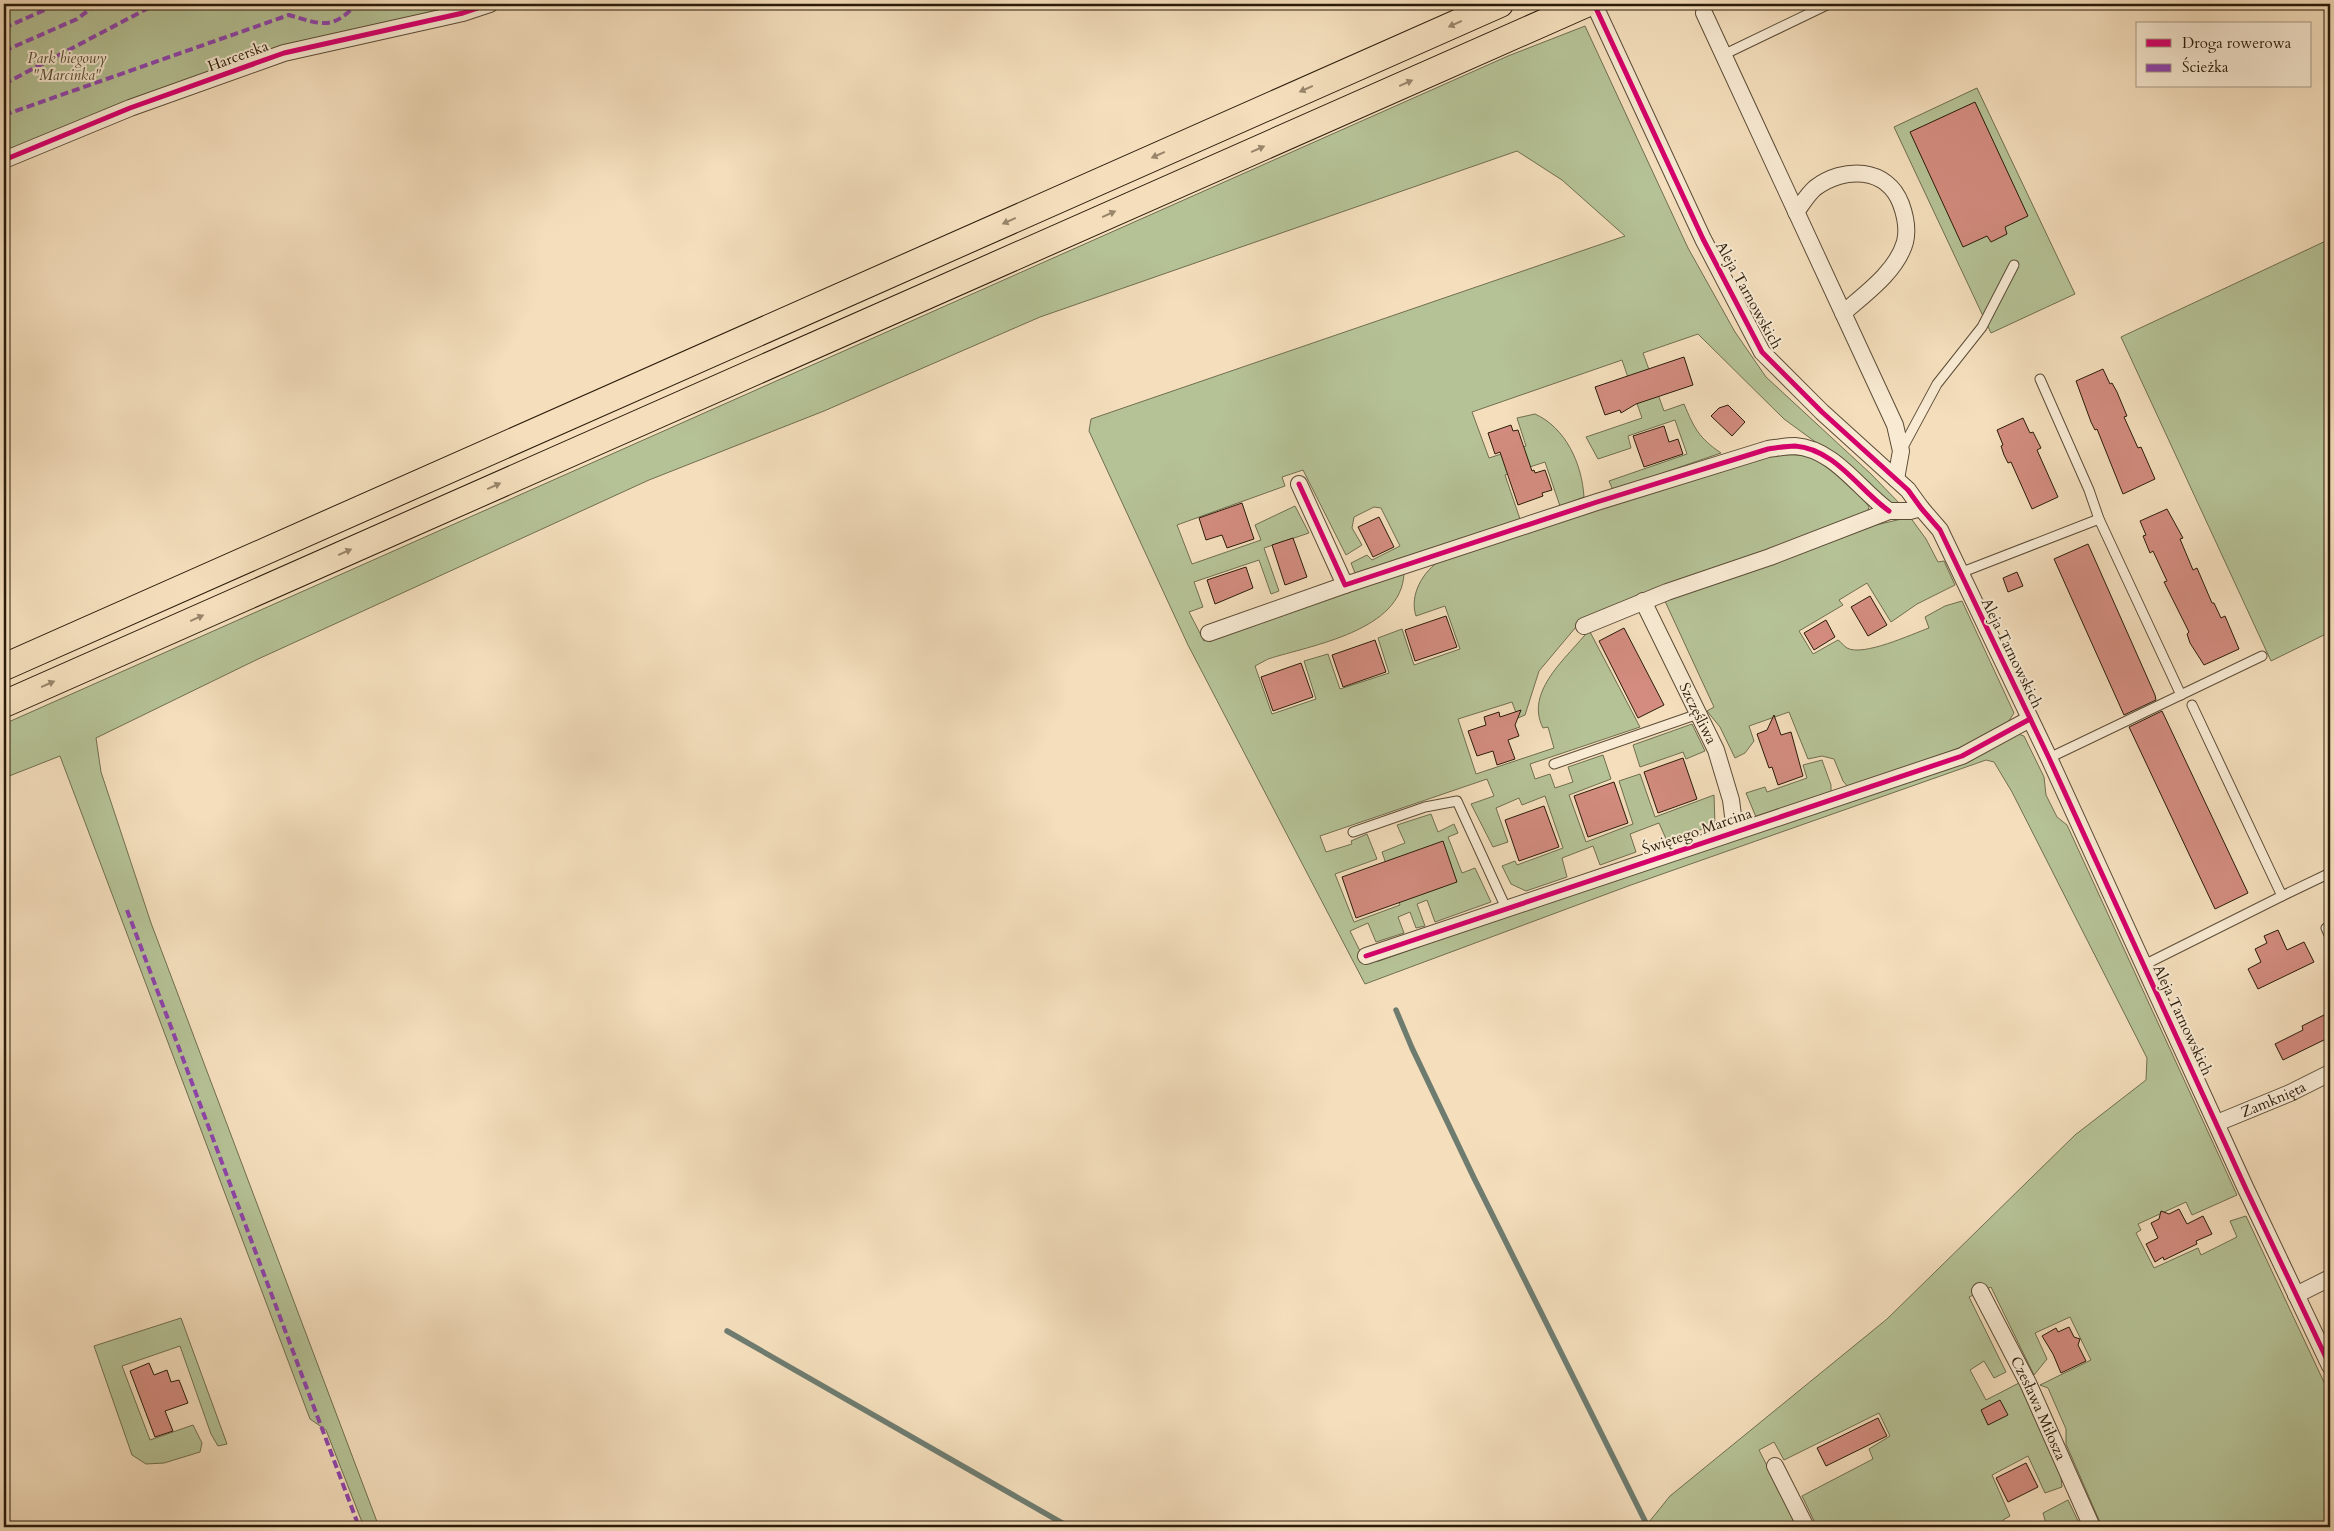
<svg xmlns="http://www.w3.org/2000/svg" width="2334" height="1531" font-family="Cardo,serif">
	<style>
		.green { fill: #b5c296; stroke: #706e50 }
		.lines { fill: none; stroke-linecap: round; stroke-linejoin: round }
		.stream { stroke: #6e7c70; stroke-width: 5.5 }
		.building { fill: #d38c7f; stroke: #2a1b09 }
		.lane-casing { stroke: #5c4c36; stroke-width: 11 }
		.street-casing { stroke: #5c4c36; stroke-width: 18 }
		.primary-casing { stroke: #2a1b09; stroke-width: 28 }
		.lane { stroke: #f8ead3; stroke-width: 9 }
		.street { stroke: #f8ead3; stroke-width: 16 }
		.primary { stroke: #f4debc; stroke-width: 26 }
		.quiet { stroke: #8e44ad; stroke-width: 4; stroke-dasharray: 8 4; stroke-linecap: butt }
		.cycleway-casing { stroke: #f8ead3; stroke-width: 8 }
		.cycleway { stroke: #d6006c; stroke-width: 5 }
		.oneway { fill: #99866b }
		.labels { text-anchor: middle; stroke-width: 4; stroke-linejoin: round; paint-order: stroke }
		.street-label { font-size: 15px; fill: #2a1b09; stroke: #f8ead3 }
		.park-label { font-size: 15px; font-style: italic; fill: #544d33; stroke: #f8ead3 }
	</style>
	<rect width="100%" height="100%" fill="#f4debc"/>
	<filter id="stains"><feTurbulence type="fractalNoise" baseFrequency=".004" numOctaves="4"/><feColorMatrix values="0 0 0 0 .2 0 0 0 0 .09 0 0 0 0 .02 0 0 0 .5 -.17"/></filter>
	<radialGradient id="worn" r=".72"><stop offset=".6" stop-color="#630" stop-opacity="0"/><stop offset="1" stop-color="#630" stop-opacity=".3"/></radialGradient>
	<!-- green -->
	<g class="green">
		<polygon points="4,4 490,4 284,53 4,160"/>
		<path d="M1585,26L1688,248L1735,332L1766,377L1871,474L1901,505L1890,504L1825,449L1784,419L1698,334L1643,353L1664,411L1684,404C1694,428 1699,438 1721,453L1613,490L1609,481L1687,454L1675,420L1628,436L1631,448L1598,459L1586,437L1642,418L1622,360L1472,412L1489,458L1526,446L1517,418L1535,414C1566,428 1582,464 1584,497L1560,506L1545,462L1505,475L1520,519L1355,573L1351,563L1367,555L1372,560L1400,546L1381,508L1374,507L1354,517L1352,528L1362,545L1346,555L1303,470L1282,477L1285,486L1177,525L1192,564L1261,540L1255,525L1295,506L1309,533L1264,548L1279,591L1271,594L1259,560L1194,582L1203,607L1189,612L1204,641L1404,573C1402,631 1312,645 1268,659L1255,666L1272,714L1316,699L1304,661L1328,654L1340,689L1389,673L1378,638L1402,629L1414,665L1460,649L1445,606L1416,616C1409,595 1423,571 1441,560L1760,457C1777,455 1793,453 1810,457C1825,461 1860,493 1869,507L1867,513L1581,621L1539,671L1525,715L1518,718L1512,702L1458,719L1476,774L1554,748L1548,727L1543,728C1524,691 1568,657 1589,630L1640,727L1530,764L1535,779L1550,774L1555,788L1573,782L1568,767L1603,755L1611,779L1569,795L1586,842L1633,824L1619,781L1640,774L1655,817L1714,795L1715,825L1667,841L1659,823L1630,834L1636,852L1600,865L1593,846L1562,858L1567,877L1526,891L1511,884L1502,866L1515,861L1517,865L1563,848L1545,796L1522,805L1519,798L1496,808L1508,842L1493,847L1471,804L1494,796L1487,779L1320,836L1326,852L1352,844L1351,841L1367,834L1377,859L1335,874L1354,922L1400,905L1382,852L1405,843L1397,825L1431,814L1438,832L1454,824L1458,833L1448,837L1462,873L1475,868L1491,902L1435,922L1427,900L1417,904L1425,926L1416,928L1410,912L1398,917L1404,933L1376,942L1368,923L1350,931L1365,961H1379L2018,734L2024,736L2044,777L2046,795L2057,817L2067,825L2237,1195L2192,1215L2186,1202L2138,1224L2141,1230L2136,1233L2154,1268L2198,1248L2201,1255L2237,1237L2230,1221L2246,1216L2330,1395V1527H2102L2066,1444V1429L2048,1388L2040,1385L2091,1360L2070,1317L2035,1333L2047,1359L2034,1375L1991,1287L1969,1297L2006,1372L1994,1378L1984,1361L1970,1370L1986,1400L2021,1382L2061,1477L2062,1487L2045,1493L2028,1456L1992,1475L2010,1516L2003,1520L2006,1527H1817L1802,1496L1873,1459L1869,1449L1890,1436L1879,1413L1784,1460L1774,1442L1759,1450L1798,1527H1645L1670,1496L1887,1319L2075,1135L2146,1080L2147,1058L2012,792L1994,762L1986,760L1631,885L1365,984L1188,645L1089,431L1091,419L1625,236L1562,180L1517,151L1040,317L824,411L649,480L256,660L96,738L101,772L151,923L379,1527H364L326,1430L310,1419L60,756L4,778V724L1508,56Z"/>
		<polygon points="1977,88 2075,294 1991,333 1894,127"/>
		<polygon points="2330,239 2330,632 2271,661 2121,337"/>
		<path d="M1910,517L1926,539L1938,562L1944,561L1955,585L1917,604L1891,622L1867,583L1839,600L1843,605L1799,631L1813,654L1838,640C1841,642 1844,646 1847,648C1863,657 1912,634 1929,628L1925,617L1945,606L1962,601L2014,713L2006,725L1978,741L1849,788L1843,781L1834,759L1822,756L1808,759L1789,712L1749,726L1754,741L1745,753L1735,758L1720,727L1707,711L1714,707L1664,599L1768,565L1876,525Z"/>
		<polygon points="1692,724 1705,751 1686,759 1683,752 1640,767 1633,745"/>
		<polygon points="1822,760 1831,785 1831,794 1756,817 1746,793 1765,787 1767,792 1807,778 1803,765"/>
		<polygon points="181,1318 227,1444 218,1446 211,1434 180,1346 122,1366 150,1440 193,1425 202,1443 200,1452 164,1463 146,1464 132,1455 94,1346"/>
		<polygon points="2068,1500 2079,1523 2072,1527 2047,1527 2043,1513"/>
	</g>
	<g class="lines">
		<!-- stream -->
		<g class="stream">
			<polyline points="1396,1010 1412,1048 1474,1178 1648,1527"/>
			<polyline points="727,1331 1069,1527"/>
		</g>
	</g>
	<!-- building -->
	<g class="building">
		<polygon points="1975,102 2028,216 2005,227 2007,234 1991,242 1987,236 1963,247 1910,132"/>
		<polygon points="1684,357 1693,385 1636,404 1621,413 1620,410 1605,415 1595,387"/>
		<polygon points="2103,369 2110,384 2112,383 2117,392 2127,416 2124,417 2138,448 2141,447 2155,479 2123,494 2097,429 2095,430 2091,422 2076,381"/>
		<polygon points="1728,405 1745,422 1732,436 1711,416 1719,408"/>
		<polygon points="2023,418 2030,433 2033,432 2041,448 2037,450 2058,497 2032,509 2011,462 2008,463 2004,455 2001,446 2003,445 1997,430"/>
		<polygon points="1511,425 1513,431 1518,430 1532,471 1534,470 1535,473 1545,470 1552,490 1542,493 1543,496 1518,505 1500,452 1495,454 1488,433"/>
		<polygon points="1664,426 1669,442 1678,439 1683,454 1644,467 1633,436"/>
		<polygon points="1242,503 1254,539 1227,548 1222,535 1206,540 1199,518"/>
		<polygon points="2167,509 2183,538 2180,539 2193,570 2197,568 2212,603 2214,603 2221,618 2225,616 2239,649 2204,665 2190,643 2187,634 2189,632 2164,582 2167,581 2153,551 2150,553 2143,536 2146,535 2140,521"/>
		<polygon points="1379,517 1394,547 1373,557 1358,527"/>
		<polygon points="1293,538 1307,577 1285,585 1272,545"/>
		<polygon points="2088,544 2155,695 2156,700 2124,715 2054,559"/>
		<polygon points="1246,567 1253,588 1215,604 1207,580"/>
		<polygon points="2017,572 2023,586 2008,592 2003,578"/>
		<polygon points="1870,596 1887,625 1868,636 1851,607"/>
		<polygon points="1446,616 1457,647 1415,661 1405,630"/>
		<polygon points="1826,620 1835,637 1814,650 1804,633"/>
		<polygon points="1624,628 1664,705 1638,718 1599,641"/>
		<polygon points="1375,640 1386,672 1343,687 1332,655"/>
		<polygon points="1301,663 1313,697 1273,711 1261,677"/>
		<polygon points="1521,710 1515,725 1519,736 1508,740 1515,759 1497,765 1493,751 1477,756 1468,731 1486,725 1484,717 1499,712 1500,717"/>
		<polygon points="2162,711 2248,893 2215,909 2129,727"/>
		<polygon points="1774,715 1781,735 1791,732 1803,776 1778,785 1772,767 1769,768 1757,734 1767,730"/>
		<polygon points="1683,758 1697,799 1658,813 1644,772"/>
		<polygon points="1614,782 1628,823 1588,837 1574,796"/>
		<polygon points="1544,806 1559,847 1519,861 1505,820"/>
		<polygon points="1443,841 1457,882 1356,918 1342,877"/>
		<polygon points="2278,930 2287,950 2304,942 2314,962 2258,989 2248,969 2261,962 2255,949 2267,943 2264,936"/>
		<polygon points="2330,1012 2330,1037 2283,1060 2275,1044 2303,1030 2302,1026"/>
		<polygon points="2179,1209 2187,1224 2203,1216 2212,1234 2196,1241 2197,1244 2164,1260 2163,1257 2155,1262 2146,1244 2158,1238 2151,1223 2159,1219 2161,1211 2169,1214"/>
		<polygon points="2069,1327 2074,1337 2080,1339 2078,1345 2086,1361 2061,1373 2053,1354 2042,1336 2056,1328 2058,1332"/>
		<polygon points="149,1363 154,1375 167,1370 171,1382 179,1380 188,1403 165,1411 173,1431 155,1437 130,1371"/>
		<polygon points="2000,1400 2008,1415 1988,1425 1981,1410"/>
		<polygon points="1878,1418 1887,1436 1826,1466 1817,1448"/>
		<polygon points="2026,1463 2038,1487 2008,1502 1996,1478"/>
	</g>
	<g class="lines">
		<defs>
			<g id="lane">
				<polyline points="1723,55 1829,4"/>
				<polyline points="2040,379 2089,490 2099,519"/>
				<polyline points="1902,449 1937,384 1982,327 2014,265"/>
				<polyline points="1960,573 2099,519 2181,695"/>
				<polyline points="2049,758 2262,656"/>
				<polyline points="1554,764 1698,714"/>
				<polyline points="1353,832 1425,807 1457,801 1506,908"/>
				<polyline points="2282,896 2330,873"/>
				<polyline points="2326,928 2330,937"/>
				<polyline points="2144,965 2282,896 2192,705"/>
			</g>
			<g id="street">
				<polyline points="1594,4 1703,239 1762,352 1822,412 1908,490 1921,508 1940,530 2049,758 2246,1189 2330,1366"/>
				<polyline points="1704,13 1895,425 1901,451 1896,479"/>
				<polyline points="4,160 130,108 284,53 463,13 490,4"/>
				<path d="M1796,212C1802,204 1808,194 1815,188C1844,166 1887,167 1901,204C1905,215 1908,230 1905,242C1897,271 1865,294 1843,313"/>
				<path d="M1299,484L1345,585L1597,502L1768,449C1776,448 1786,446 1795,446C1835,449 1859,490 1889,511"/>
				<path id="s1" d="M1643,601L1716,750L1731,800L1735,831"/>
				<polyline points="1584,626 1667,592 1770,557 1889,511 1910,511 1921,508"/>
				<polyline points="1209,633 1345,585"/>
				<polyline points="1366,956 1962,756 2030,719"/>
				<path id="s2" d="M2217,1123L2290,1093L2330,1073"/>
				<path id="s3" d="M1980,1291L2028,1383L2092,1527"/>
				<polyline points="2296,1295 2330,1278"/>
				<polyline points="1775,1466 1806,1527"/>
			</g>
			<g id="primary">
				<polyline points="4,667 1500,4"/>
				<polyline points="4,704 1586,4"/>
			</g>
		</defs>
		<!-- lane casing -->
		<use href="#lane" class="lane-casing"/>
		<!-- street casing -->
		<use href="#street" class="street-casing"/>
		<!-- primary casing -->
		<use href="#primary" class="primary-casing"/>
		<!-- lane -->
		<use href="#lane" class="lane"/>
		<!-- street -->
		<use href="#street" class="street"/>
		<!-- primary -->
		<use href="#primary" class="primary"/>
		<!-- quiet -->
		<g class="quiet">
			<polyline points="4,28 58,4"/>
			<polyline points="4,51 77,19 97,4"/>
			<polyline points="4,84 156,4"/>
			<path d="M4,115L289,15C320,24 333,31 356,4"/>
			<polyline points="127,910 359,1527"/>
		</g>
		<defs>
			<g id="cycleway">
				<polyline points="1594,4 1703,239 1762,352 1822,412 1908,490 1921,508 1940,530 2049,758 2246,1189 2330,1366"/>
				<polyline points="4,160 130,108 284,53 463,13 490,4"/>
				<path d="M1299,484L1345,585L1597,502L1768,449C1776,448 1786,446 1795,446C1835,449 1859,490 1889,511"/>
				<polyline points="1366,956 1962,756 2030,719"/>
			</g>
		</defs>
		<!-- cycleway casing -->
		<use href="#cycleway" class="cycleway-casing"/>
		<!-- cycleway -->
		<use href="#cycleway" class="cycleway"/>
	</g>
	<!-- one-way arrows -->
	<defs><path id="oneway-solid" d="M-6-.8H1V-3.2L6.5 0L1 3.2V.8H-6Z" transform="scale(1.25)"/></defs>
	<g class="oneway">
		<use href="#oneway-solid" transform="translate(1455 24) rotate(156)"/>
		<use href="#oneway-solid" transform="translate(1406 83) rotate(-24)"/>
		<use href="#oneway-solid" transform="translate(1306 89) rotate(156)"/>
		<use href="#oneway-solid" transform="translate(1258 149) rotate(-24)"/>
		<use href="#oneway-solid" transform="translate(1158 155) rotate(156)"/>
		<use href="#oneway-solid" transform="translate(1109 214) rotate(-24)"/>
		<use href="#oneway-solid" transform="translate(1009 221) rotate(156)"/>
		<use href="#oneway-solid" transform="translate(494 486) rotate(-24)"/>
		<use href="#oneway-solid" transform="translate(345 552) rotate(-24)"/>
		<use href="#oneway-solid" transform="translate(197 618) rotate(-24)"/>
		<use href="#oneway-solid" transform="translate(48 684) rotate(-24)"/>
	</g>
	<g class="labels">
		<!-- street labels -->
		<g class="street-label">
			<text transform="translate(238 56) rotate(-20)" y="5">Harcerska</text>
			<text transform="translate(1749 295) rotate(61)" y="5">Aleja Tarnowskich</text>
			<text transform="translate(2012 653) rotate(64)" y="5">Aleja Tarnowskich</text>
			<text dy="5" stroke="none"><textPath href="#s1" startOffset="125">Szczęśliwa</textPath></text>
			<text transform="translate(1697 831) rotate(-19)" y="5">Świętego Marcina</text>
			<text transform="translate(2183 1020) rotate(65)" y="5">Aleja Tarnowskich</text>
			<text dy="5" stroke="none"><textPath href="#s2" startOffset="61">Zamknięta</textPath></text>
			<text dy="5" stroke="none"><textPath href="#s3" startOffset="131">Czesława Miłosza</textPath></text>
		</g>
		<!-- park labels -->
		<g class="park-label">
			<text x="67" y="63">Park biegowy<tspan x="67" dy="17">"Marcinka"</tspan></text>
		</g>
	</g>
	<!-- margin -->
	<rect width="2334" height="1531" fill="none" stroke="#f4debc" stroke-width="20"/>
	<rect x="5" y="5" width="2324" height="1521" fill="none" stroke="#2a1b09" stroke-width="2.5"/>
	<rect x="10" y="10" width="2314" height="1511" fill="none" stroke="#2a1b09"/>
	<!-- legend -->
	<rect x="2136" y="22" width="175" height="65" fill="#f8ead3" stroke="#a69782"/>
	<rect x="2146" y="39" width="25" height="8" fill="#d6006c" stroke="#a69782"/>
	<text x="2182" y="48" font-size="15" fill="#2a1b09">Droga rowerowa</text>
	<rect x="2146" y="64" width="25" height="8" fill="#8e44ad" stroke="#a69782"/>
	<text x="2182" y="72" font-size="15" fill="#2a1b09">Ścieżka</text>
	<rect width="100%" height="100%" filter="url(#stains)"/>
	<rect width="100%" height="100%" fill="url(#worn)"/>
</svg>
